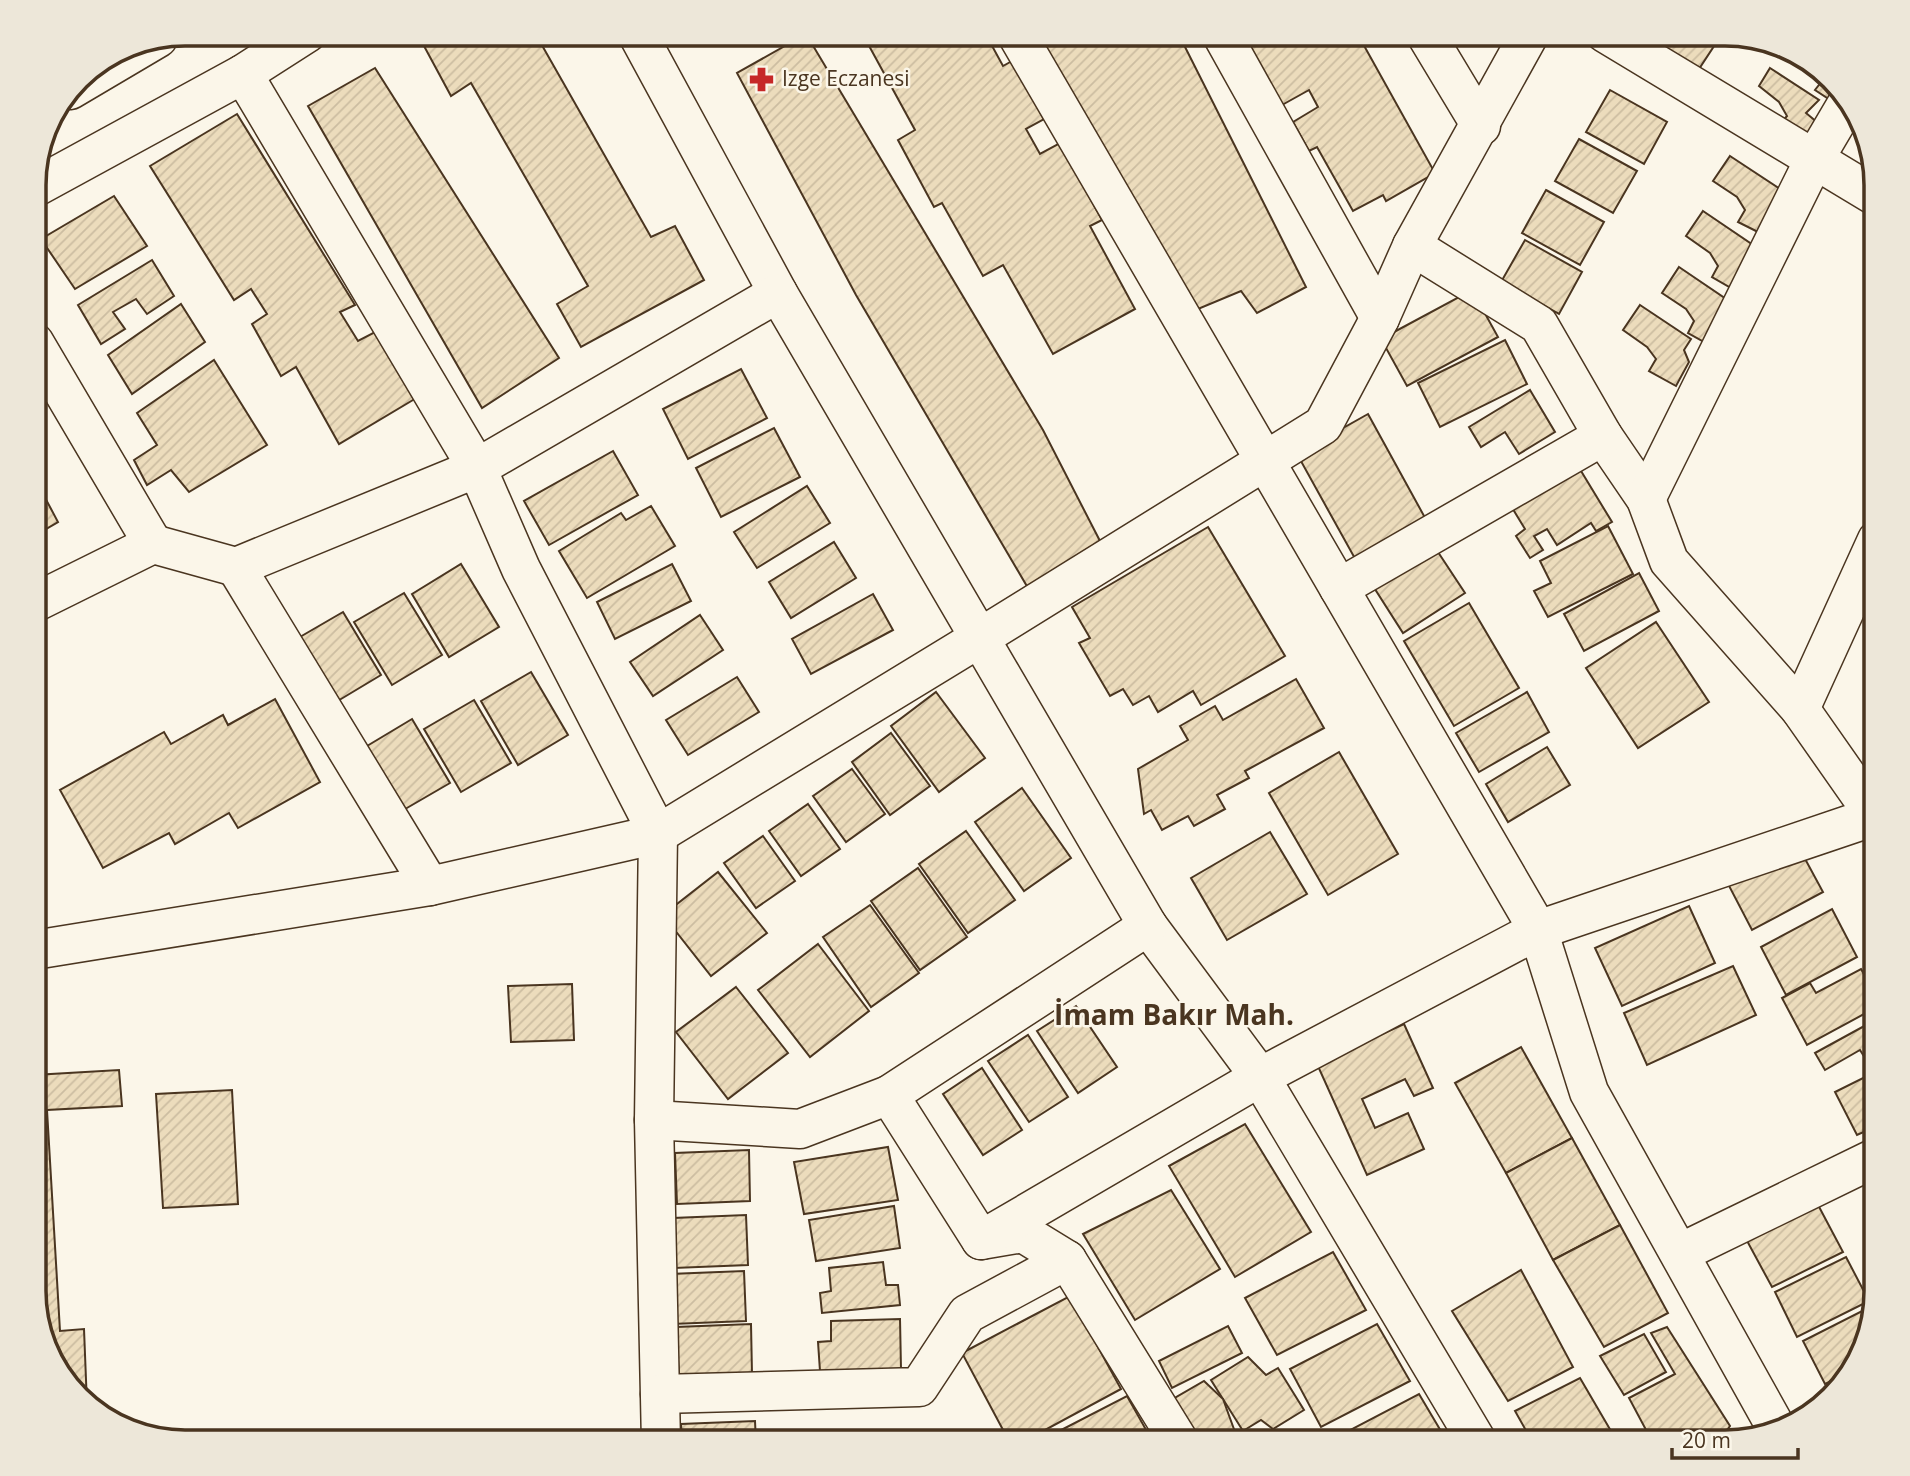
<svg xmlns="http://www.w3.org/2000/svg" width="1910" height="1476" font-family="'Open Sans',sans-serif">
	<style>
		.building { fill: url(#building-hatch); stroke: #4a3520; stroke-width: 2 }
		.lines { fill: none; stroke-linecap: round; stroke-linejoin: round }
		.street-casing { stroke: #4a3520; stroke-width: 41 }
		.secondary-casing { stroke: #4a3520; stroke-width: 41 }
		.street { stroke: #fbf6e9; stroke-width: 38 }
		.secondary { stroke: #fbf6e9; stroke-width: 38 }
		.labels { text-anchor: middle; stroke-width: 5; stroke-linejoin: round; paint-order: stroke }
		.poi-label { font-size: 21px; fill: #4a3520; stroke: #fbf6e9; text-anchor: start }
		.district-label { font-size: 28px; font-weight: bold; fill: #4a3520; stroke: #fbf6e9 }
		.rim { fill: none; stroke: #4a3520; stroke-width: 3.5 }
	</style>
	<defs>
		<pattern id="building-hatch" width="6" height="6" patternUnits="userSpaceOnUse" patternTransform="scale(1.75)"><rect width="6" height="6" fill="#ecdcbc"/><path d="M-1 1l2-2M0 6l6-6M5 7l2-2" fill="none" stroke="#ccbda1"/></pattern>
	</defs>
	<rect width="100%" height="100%" fill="#fbf6e9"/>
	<!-- building -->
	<g class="building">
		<polygon points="417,33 535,33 651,237 675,226 704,280 581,347 557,304 588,286 471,83 451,96"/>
		<polygon points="862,33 985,33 1003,66 1012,61 1044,119 1026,129 1040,154 1060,143 1102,220 1090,226 1135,309 1053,354 1003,265 983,276 942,203 934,207 898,140 915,130"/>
		<polygon points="1037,33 1178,33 1306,287 1257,313 1241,291 1198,309"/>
		<polygon points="1242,33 1357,33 1435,173 1386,201 1383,195 1353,211 1317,147 1309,151 1293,122 1318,107 1309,90 1282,105"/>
		<polygon points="1632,33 1714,33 1720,37 1695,75"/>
		<polygon points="1712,33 1726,33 1728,34 1723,41"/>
		<polygon points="806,34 1043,430 1101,543 1028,588 856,295 737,73"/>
		<polygon points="1806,61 1818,65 1846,99 1841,107 1815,90 1822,81 1815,67"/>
		<polygon points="375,68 559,358 482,408 308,106"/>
		<polygon points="1770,68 1819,100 1806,113 1818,123 1806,143 1779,125 1787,116 1779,102 1759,86"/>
		<polygon points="1610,90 1667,122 1644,164 1586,132"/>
		<polygon points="237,114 355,305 340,312 358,341 377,331 418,397 339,444 296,367 281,376 252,324 267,314 251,289 234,300 150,166"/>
		<polygon points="1579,139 1637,171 1613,213 1555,181"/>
		<polygon points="1730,156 1780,189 1766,236 1738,222 1745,210 1737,197 1713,181"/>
		<polygon points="1546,190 1604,222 1580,265 1522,233"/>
		<polygon points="114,196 147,246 75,289 41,239"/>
		<polygon points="1703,211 1753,245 1738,292 1712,277 1718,266 1710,253 1686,236"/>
		<polygon points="1525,240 1582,272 1559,314 1501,282"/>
		<polygon points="152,260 174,296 147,314 136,299 113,312 125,329 101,344 78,305"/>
		<polygon points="1679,267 1729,301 1715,348 1688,333 1694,321 1686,309 1662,293"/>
		<polygon points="1472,290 1498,337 1407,386 1381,339"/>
		<polygon points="181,304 205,342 132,394 108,355"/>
		<polygon points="1640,305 1691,339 1684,350 1689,362 1676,386 1649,371 1656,359 1647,347 1623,330"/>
		<polygon points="1505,340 1527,384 1440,427 1418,383"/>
		<polygon points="214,360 267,445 189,492 171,470 147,485 134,460 157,445 137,413"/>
		<polygon points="741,369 767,418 688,459 663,409"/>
		<polygon points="1530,390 1555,432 1519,454 1505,432 1481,447 1469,427"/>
		<polygon points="1368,414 1429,525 1358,564 1297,454"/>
		<polygon points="774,428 800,477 721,517 696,468"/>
		<polygon points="613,451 638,495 549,545 524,501"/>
		<polygon points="1578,466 1612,522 1596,531 1591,523 1557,545 1547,529 1534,536 1543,550 1530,558 1516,536 1525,529 1511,506"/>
		<polygon points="34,477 58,522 34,536"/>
		<polygon points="807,486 830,523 757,568 734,532"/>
		<polygon points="651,506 675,546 587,598 559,551 621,513 626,520"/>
		<polygon points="1608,526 1633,574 1548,617 1534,591 1551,583 1540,561"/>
		<polygon points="1208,527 1285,656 1201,705 1193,691 1158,712 1149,696 1133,705 1123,689 1110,696 1079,643 1090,638 1072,607"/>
		<polygon points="834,542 856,578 791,618 769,582"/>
		<polygon points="1434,546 1465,593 1403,633 1373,586"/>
		<polygon points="461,564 499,627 449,657 412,594"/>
		<polygon points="672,564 691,601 615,639 597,602"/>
		<polygon points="1639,573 1659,611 1584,651 1564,614"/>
		<polygon points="404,593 442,655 392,685 354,622"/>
		<polygon points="873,594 893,630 811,674 792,639"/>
		<polygon points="1469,603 1519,688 1454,726 1404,641"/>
		<polygon points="343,612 381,675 331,705 293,641"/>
		<polygon points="700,615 723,650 653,696 630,662"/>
		<polygon points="1656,622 1709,702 1638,748 1586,668"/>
		<polygon points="531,672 568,735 518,765 481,701"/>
		<polygon points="737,677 759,712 688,755 666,720"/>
		<polygon points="1296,679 1324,728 1245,771 1249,778 1217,795 1225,809 1194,826 1188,816 1162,830 1151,810 1144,814 1138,769 1188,740 1180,726 1215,706 1223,720"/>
		<polygon points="936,692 985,758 939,792 891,726"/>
		<polygon points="1527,692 1549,732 1479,772 1456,733"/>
		<polygon points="275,699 320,782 238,828 229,813 175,844 169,833 103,868 60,790 164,732 171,744 223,715 228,725"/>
		<polygon points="474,700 511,763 461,792 424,729"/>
		<polygon points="412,719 450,783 400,812 362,749"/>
		<polygon points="891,733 930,786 890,815 852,762"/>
		<polygon points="1547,747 1570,785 1508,822 1486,784"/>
		<polygon points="1339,752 1398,854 1328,895 1269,793"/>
		<polygon points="852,769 885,814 846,842 813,796"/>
		<polygon points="1022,788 1071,858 1024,891 975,822"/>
		<polygon points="808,804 840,849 801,876 769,831"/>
		<polygon points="966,831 1015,900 968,933 919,864"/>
		<polygon points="1270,832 1307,894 1227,940 1191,878"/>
		<polygon points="763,836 795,881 756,908 724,863"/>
		<polygon points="1797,844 1823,892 1752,930 1727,882"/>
		<polygon points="918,868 967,937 920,970 871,901"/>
		<polygon points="718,872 767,933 711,976 663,915"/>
		<polygon points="870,905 919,973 871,1007 823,937"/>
		<polygon points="1689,906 1715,963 1622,1006 1595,948"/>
		<polygon points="1832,909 1857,957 1786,995 1761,947"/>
		<polygon points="818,944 869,1011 810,1057 758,990"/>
		<polygon points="1733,966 1756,1015 1647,1065 1624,1013"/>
		<polygon points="1861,969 1877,997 1877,1007 1807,1045 1782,998 1810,983 1816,993"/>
		<polygon points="572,984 574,1040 511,1042 508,986"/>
		<polygon points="736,987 788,1053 728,1099 676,1032"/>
		<polygon points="1076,1006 1117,1067 1078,1093 1037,1031"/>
		<polygon points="1877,1019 1877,1062 1870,1066 1860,1050 1825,1070 1815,1053"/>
		<polygon points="1404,1024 1433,1088 1414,1096 1405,1079 1362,1099 1375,1128 1408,1113 1424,1149 1367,1175 1317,1064"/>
		<polygon points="1028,1035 1068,1097 1029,1122 988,1061"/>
		<polygon points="1521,1047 1572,1138 1506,1173 1455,1083"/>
		<polygon points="982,1068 1022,1130 983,1155 943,1094"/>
		<polygon points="119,1070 122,1106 47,1110 60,1331 84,1329 87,1405 49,1359 34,1301 34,1075"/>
		<polygon points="1877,1071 1877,1126 1857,1135 1835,1092"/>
		<polygon points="232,1090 238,1204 163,1208 156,1094"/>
		<polygon points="1245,1124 1311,1232 1235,1277 1169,1166"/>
		<polygon points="1572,1138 1620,1225 1553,1260 1506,1173"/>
		<polygon points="888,1147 898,1200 804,1214 794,1162"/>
		<polygon points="749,1150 750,1201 677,1204 675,1153"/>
		<polygon points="1171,1190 1220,1269 1135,1320 1083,1234"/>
		<polygon points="1817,1203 1843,1252 1772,1287 1746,1239"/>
		<polygon points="894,1206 900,1248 816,1261 809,1220"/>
		<polygon points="746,1215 748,1265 674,1268 673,1218"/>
		<polygon points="1620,1225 1668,1313 1604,1347 1553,1260"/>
		<polygon points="1333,1252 1366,1310 1277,1355 1245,1298"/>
		<polygon points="1846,1257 1869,1301 1797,1337 1775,1292"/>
		<polygon points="883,1262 886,1285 898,1285 900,1305 822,1313 820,1293 831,1291 829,1268"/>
		<polygon points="1521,1270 1573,1367 1508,1401 1452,1311"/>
		<polygon points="744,1271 746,1321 672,1324 670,1274"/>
		<polygon points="1070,1296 1121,1389 1021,1443 1010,1443 962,1353"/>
		<polygon points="1872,1306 1849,1373 1825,1384 1803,1341"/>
		<polygon points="900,1319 901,1369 820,1371 818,1342 831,1341 831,1321"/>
		<polygon points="751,1324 752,1374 679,1377 676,1327"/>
		<polygon points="1377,1324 1410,1381 1321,1427 1290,1369"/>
		<polygon points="1228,1326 1242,1353 1172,1388 1159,1361"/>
		<polygon points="1667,1327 1730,1426 1717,1443 1653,1443 1629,1398 1675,1374 1651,1333"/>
		<polygon points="1644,1334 1666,1372 1624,1395 1600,1356"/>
		<polygon points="1248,1357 1266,1375 1278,1368 1304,1410 1273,1429 1261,1420 1243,1431 1211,1380"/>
		<polygon points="1580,1378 1618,1443 1533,1443 1515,1411"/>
		<polygon points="1204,1381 1223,1399 1239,1443 1192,1443 1173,1399"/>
		<polygon points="1846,1383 1845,1384 1830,1396 1828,1392"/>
		<polygon points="1419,1394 1448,1443 1333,1443 1331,1440"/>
		<polygon points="1127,1396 1149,1435 1134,1443 1036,1443"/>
		<polygon points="755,1421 756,1443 682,1443 681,1424"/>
	</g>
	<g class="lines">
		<defs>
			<g id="street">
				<polyline points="637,33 778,293 1148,926 1260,1077 1478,1443"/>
				<polyline points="1016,33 1538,930 1589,1092 1778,1431"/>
				<polyline points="1221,33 1380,318"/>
				<polyline points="1425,33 1481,126"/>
				<polyline points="1605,33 1877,197"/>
				<polyline points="243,74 477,468 778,293"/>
				<polyline points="1412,246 1539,325 1603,436 1646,499 1669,561 1800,709 1875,816"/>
				<polyline points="34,342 153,544"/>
				<polyline points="1646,499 1815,158 1848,102"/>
				<polyline points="236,567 430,886"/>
				<polyline points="1339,588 1603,436"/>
				<polyline points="34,603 153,544 236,567 477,468 521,569 658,834 654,1120 661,1443"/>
				<polyline points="1800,709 1877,540"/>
				<polyline points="1148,926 889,1095 981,1240 1023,1233 1067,1260 1180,1443"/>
				<polyline points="34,950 430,886 658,834 981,637 1323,425 1380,318 1412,246 1530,33"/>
				<polyline points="654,1120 800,1129 889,1095"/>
				<polyline points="981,1240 1260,1077 1538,930 1875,816 1877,812"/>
				<polyline points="1680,1253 1877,1157"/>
				<polyline points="660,1394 919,1387 967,1314 1067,1260"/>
			</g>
			<g id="secondary">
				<polyline points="70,90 158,38"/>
				<polyline points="34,188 243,74 307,33"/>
			</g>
		</defs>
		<!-- street casing -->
		<use href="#street" class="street-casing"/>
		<!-- secondary casing -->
		<use href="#secondary" class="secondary-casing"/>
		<!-- street -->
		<use href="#street" class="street"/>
		<!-- secondary -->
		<use href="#secondary" class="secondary"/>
	</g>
	<!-- icons -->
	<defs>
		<symbol id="pharmacy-bare" viewBox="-9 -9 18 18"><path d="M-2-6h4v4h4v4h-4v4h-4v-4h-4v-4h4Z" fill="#c62828" stroke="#fbf6e9" stroke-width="2.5" paint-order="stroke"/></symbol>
	</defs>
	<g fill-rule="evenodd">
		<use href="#pharmacy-bare" x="744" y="62" width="35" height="35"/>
	</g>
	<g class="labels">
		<!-- poi labels -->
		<g class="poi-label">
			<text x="782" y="86">Izge Eczanesi</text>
		</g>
		<!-- district labels -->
		<g class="district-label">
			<text x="1174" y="1025">İmam Bakır Mah.</text>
		</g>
	</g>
	<!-- crop -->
	<path d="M0 0H1910V1476H0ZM185 46H1725A139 139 0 0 1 1864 185V1291A139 139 0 0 1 1725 1430H185A139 139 0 0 1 46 1291V185A139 139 0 0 1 185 46Z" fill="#ede7d9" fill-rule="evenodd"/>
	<path class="rim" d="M185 46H1725A139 139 0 0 1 1864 185V1291A139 139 0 0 1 1725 1430H185A139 139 0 0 1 46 1291V185A139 139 0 0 1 185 46Z"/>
	<!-- scale -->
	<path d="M1672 1448v10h126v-10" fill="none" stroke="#4a3520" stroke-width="3.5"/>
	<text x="1682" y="1448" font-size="21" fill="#4a3520" stroke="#fbf6e9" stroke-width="5" paint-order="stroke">20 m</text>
</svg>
